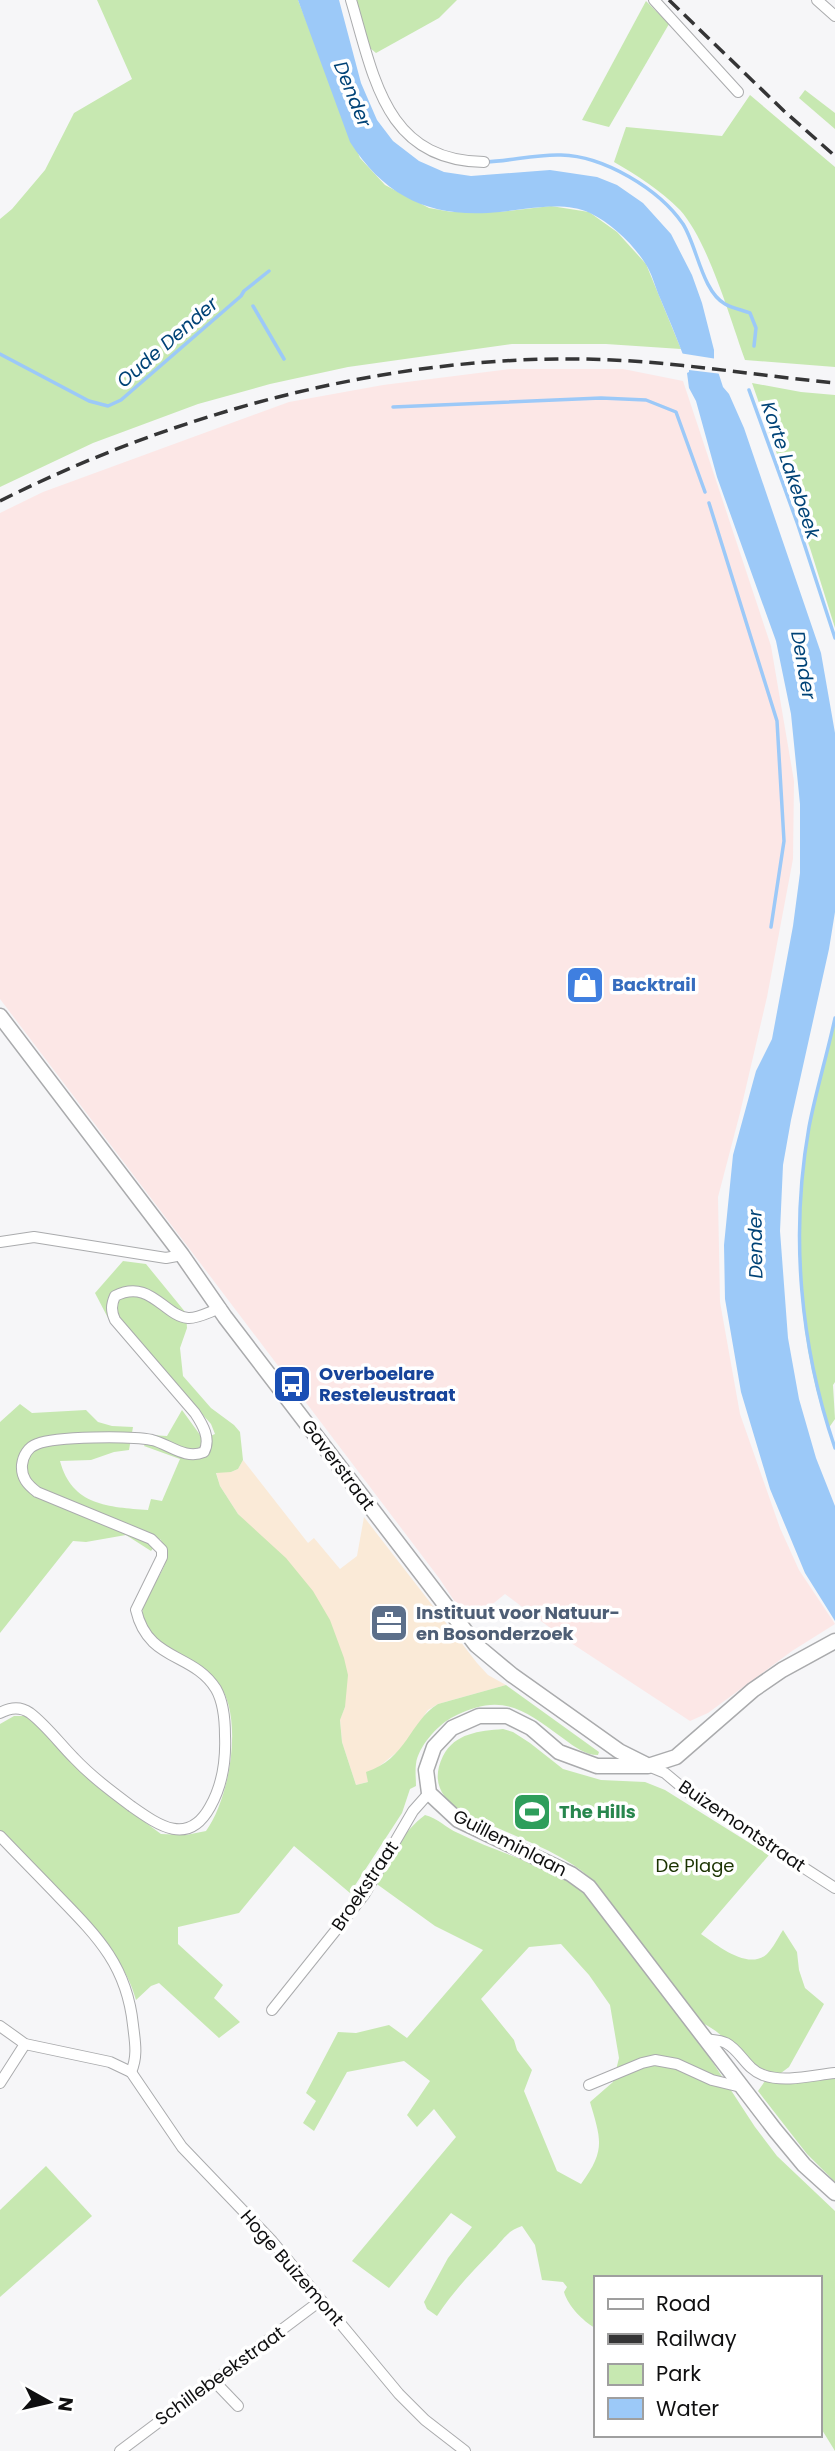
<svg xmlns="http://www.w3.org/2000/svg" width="835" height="2451" font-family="Poppins,sans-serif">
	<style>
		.commercial { fill: #faead7 }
		.industrial { fill: #fce7e6 }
		.green { fill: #c7e8b1; fill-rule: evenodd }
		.water { fill: #9cc9f8 }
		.pier { fill: #f6f6f8 }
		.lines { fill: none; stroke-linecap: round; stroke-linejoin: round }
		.stream { stroke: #9cc9f8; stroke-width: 3.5 }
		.street-casing { stroke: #aaabad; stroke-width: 12 }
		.secondary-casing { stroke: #aaabad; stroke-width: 17 }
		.street { stroke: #fff; stroke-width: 10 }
		.secondary { stroke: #fff; stroke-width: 14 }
		.rail { stroke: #353536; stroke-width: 3.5; stroke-dasharray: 14 7; stroke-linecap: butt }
		.labels { text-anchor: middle; stroke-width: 7; stroke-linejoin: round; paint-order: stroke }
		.shop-label { font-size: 18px; font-weight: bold; fill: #366cbe; stroke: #fff; text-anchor: start }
		.transit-label { font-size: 18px; font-weight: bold; fill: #164399; stroke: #fff; text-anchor: start }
		.street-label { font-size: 18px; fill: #0f0f10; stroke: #fff }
		.service-label { font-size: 18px; font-weight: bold; fill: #4e5e75; stroke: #fff; text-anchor: start }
		.leisure-label { font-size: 18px; font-weight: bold; fill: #27864d; stroke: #fff; text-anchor: start }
		.park-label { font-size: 18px; fill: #1b3302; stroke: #fff }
		.water-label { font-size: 19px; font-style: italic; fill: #004377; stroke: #fff }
	</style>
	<rect width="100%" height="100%" fill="#f6f6f8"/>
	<!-- commercial -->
	<polygon class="commercial" points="243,1460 308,1543 314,1538 340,1569 357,1556 364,1517 477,1663 488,1675 506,1685 438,1704 428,1710 402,1748 376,1769 368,1782 356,1785 342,1742 340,1719 345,1707 253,1530 238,1514 220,1486 216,1472 231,1472 238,1469"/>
	<!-- industrial -->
	<polygon class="industrial" points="510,369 623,369 683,381 771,646 794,781 793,859 767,997 740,1113 718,1197 720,1302 740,1414 780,1528 799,1570 835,1624 792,1651 708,1713 690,1721 565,1639 505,1594 469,1623 439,1578 0,999 0,513 43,492 289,402 383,385"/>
	<!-- green -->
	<g class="green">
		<polygon points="97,0 298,0 360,158 385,185 429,208 452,212 499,212 551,206 589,212 617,232 646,264 681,349 606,344 512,344 348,367 270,384 198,404 93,443 0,487 0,219 12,209 45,170 74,113 132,79"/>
		<polygon points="356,0 457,0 439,18 376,53 370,48"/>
		<polygon points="646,1 669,24 609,127 582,120"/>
		<polygon points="805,90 835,113 835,129 799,98"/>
		<path d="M750,95L835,167V367L745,360C730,318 708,241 680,210C660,190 638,176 614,162L626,127L722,136Z"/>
		<polygon points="752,383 801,392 835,395 835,628 810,548"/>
		<path d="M835,1018V1382L833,1385L835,1419L828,1429C796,1334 792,1226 809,1128C815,1091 827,1055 835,1018Z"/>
		<path d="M123,1261L146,1264L186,1313L187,1328L180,1348L183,1376L211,1408L234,1425L240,1432L243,1460L238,1469L231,1472L216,1473L220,1486L238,1514L286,1558L313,1591L330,1620L344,1658L348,1675L345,1707L340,1720L342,1742L356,1785L368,1782L366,1772C407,1759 409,1722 438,1704L506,1685L599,1752L598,1755C585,1755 575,1747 564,1739C523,1709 502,1691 451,1718C437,1726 418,1747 416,1764C415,1771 416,1779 416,1786L410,1789L402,1813L350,1893L294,1846L239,1913L178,1927V1944L223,1985L214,1998L240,2022L219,2038L159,1983L151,1986L136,2000C122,1942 42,1874 0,1831V1724L14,1716H27L96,1786L161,1834L186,1835L206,1831C230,1798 245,1715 217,1681C200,1661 172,1650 149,1637C145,1627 140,1615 144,1604C150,1581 179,1563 160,1539L151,1551L126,1535L86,1542L73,1541L0,1633V1422L20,1404L32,1413L86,1410L98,1422L112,1426L133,1427L129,1450L114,1452L91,1460L60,1461C72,1506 109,1507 148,1510L151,1499L162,1501L180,1459L144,1446L150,1435L167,1436L182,1410L203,1439L215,1434L211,1424L125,1328L108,1318L95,1293Z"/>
		<path d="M503,1729L513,1732L530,1743L563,1769L601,1780L645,1782L665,1790L769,1855L701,1934C717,1945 748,1971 767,1954C773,1948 778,1938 783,1930L797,1952L799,1970L805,1988L824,2004L789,2067L781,2073C747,2073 732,2036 702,2023L691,2029L755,2127L777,2156L835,2211V2451L819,2425V2278H595V2328C583,2321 568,2306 564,2292L567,2287L563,2282L542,2280L535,2245L522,2226C507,2231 504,2239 494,2249C472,2272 455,2289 437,2316L427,2309L424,2302L448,2258L472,2227L451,2213L389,2288L352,2261L456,2137L434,2109L417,2127L407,2115L430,2081L404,2061L347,2072L314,2131L303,2123L316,2101L306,2093L338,2032L356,2033L389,2025L407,2038L483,1950L435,1926L374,1882C389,1859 403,1831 425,1815C438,1818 446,1828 458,1833C504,1856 546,1863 589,1896L597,1885C584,1870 566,1860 549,1851C533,1843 516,1836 500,1829C468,1816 422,1799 443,1756C455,1733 479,1731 503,1729ZM561,1944L589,1975L610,2005L619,2058L613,2082L590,2102C601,2140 606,2150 581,2184L557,2171L524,2091L532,2070L517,2050L514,2040L481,1999L529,1947Z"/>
		<polygon points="835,2078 835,2182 807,2154 758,2091 765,2081 778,2083"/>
		<polygon points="46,2166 92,2216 0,2297 0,2210"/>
	</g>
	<!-- water -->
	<path class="water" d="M298,0H339L361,83L377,120L393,141L419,161L444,172L471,176L550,170L597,177L617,185L643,203L671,234L692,275L702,303L714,350V359L723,387L729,394L744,428L821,653L835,733V912L829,949L791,1120L783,1165L780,1231L788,1338L799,1399L816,1458L835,1506V1621L805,1573L770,1489L741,1392L725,1299L724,1245L733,1155L756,1071L772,1039L793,926L800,873V804L791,714L776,641L717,477L696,401L689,388L687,373L689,372C681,347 670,322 660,298C655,287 652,273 645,263C633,244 611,223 590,213C565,201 527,209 500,212C434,219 386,199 350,142Z"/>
	<!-- pier -->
	<polygon class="pier" points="679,353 717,359 722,374 689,370 689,372 683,372 685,370"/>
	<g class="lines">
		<!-- stream -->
		<g class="stream">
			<path d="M486,162C511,161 536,154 561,155C604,156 659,189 683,224C697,246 702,291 725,304C732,308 742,310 750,313L756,328L754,346"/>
			<polyline points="253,306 284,359"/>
			<polyline points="0,354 89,401 108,406 121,400 241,296 244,291 269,271"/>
			<polyline points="749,390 798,525 835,638"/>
			<polyline points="393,407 601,398 646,400 676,412 705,492"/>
			<polyline points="709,503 777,721 784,841 771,927"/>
			<path d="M835,1018C827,1055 816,1091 809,1127C790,1234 800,1346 835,1448"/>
		</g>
		<defs>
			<g id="street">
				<path d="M351,0C374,77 385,161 484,162"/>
				<polyline points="654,0 738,92"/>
				<polyline points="817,0 835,16"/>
				<polyline points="0,1242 34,1237 166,1258 182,1255"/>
				<path d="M0,1713C9,1708 20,1706 30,1713C46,1725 60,1744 74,1758C91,1776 111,1791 131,1806C158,1825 188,1847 210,1807C222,1786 226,1760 225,1736C225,1720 224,1703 216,1689C193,1652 148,1662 136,1610L162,1557V1550L151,1539L37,1492C28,1485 21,1478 22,1465C23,1456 28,1447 37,1444C56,1436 131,1436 152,1440C169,1444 185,1460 204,1452C211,1439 203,1425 195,1413L115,1320C111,1311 111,1305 115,1296C150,1278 164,1316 188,1318C197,1319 211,1311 221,1308"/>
				<polyline points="648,1766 665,1773 690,1794 835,1888"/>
				<path d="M0,1836C20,1857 40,1877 60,1898C99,1938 127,1967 133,2025C135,2042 138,2056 131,2072"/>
				<polyline points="272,2010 364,1895 413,1811 429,1793"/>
				<polyline points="0,2026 25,2044 110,2062 131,2072 182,2147 272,2241 399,2394 425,2420 465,2451"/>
				<path d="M705,2039C712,2040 720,2040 726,2043C741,2051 746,2069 763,2075C784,2083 814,2075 835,2073"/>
				<polyline points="0,2083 25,2044"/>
				<polyline points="589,2085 642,2063 655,2060 677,2064 712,2080 741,2087"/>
				<polyline points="214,2381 238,2406"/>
				<polyline points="120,2451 320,2301"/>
			</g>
			<g id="secondary">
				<polyline points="0,1016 182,1255 225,1317 476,1645 512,1675 619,1751 645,1764"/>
				<polyline points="835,1641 782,1670 753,1690 676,1757 648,1766 597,1766 559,1752 531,1728 507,1716 479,1716 452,1728 434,1747 426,1770 429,1793 458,1820 571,1874 589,1887 775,2130 804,2165 835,2193"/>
			</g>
		</defs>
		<!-- street casing -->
		<use href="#street" class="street-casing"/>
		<!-- secondary casing -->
		<use href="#secondary" class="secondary-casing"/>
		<!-- street -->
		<use href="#street" class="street"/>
		<!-- secondary -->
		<use href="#secondary" class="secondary"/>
		<!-- rail -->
		<g class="rail">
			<polyline points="669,0 784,111 835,156"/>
			<path d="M0,501C175,413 385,356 582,359C667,360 751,375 835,383"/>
		</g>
	</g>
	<!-- icons -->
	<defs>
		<symbol id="shop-square" viewBox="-11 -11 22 22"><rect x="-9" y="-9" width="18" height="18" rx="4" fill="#3f7fe0" stroke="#fff"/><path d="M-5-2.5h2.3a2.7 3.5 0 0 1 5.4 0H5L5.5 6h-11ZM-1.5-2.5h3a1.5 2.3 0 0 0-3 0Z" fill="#fff"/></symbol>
		<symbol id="bus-square" viewBox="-11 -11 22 22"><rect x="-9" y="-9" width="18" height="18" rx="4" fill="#1a4fb4" stroke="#fff"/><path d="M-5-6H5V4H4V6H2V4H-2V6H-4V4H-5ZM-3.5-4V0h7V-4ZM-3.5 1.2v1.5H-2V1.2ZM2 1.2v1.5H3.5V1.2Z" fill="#fff"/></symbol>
		<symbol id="office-square" viewBox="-11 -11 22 22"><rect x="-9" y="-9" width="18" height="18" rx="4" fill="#5c6f8a" stroke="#fff"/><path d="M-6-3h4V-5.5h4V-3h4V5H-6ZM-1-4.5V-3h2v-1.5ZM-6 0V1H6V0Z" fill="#fff"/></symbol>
		<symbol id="stadium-square" viewBox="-11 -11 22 22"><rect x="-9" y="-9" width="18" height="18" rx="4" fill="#2e9e5b" stroke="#fff"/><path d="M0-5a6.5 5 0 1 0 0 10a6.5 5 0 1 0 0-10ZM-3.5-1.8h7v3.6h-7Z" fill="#fff"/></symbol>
	</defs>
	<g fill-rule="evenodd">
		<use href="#shop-square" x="563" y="963" width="44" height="44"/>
		<use href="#bus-square" x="270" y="1362" width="44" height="44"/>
		<use href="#office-square" x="367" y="1601" width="44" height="44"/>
		<use href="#stadium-square" x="510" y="1790" width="44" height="44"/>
	</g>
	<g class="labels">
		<!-- shop labels -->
		<g class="shop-label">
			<text x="612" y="991">Backtrail</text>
		</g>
		<!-- transit labels -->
		<g class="transit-label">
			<text x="319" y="1380">Overboelare<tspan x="319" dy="21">Resteleustraat</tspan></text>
		</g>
		<!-- street labels -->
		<g class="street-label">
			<text transform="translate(338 1465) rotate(53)" y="6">Gaverstraat</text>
			<text transform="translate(742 1826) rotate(34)" y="6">Buizemontstraat</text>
			<text transform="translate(510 1843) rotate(27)" y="6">Guilleminlaan</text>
			<text transform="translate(365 1886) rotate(-56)" y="6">Broekstraat</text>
			<text transform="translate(292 2268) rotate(49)" y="6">Hoge Buizemont</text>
			<text transform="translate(220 2376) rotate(-36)" y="6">Schillebeekstraat</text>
		</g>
		<!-- service labels -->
		<g class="service-label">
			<text x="416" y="1619">Instituut voor Natuur-<tspan x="416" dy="21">en Bosonderzoek</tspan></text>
		</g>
		<!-- leisure labels -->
		<g class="leisure-label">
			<text x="559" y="1818">The Hills</text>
		</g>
		<!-- park labels -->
		<g class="park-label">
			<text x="695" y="1872">De Plage</text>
		</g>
		<!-- water labels -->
		<g class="water-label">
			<text transform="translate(353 94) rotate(68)" y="7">Dender</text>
			<text transform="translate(167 342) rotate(-41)" y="7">Oude Dender</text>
			<text transform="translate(791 470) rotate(71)" y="7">Korte Lakebeek</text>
			<text transform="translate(804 665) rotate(80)" y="7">Dender</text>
			<text transform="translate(755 1244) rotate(-91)" y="7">Dender</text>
		</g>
	</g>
	<!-- legend -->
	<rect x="594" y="2276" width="228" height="161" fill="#ffffff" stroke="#9f9f9f" stroke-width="2"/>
	<rect x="608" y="2299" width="35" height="10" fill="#ffffff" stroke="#9f9f9f" stroke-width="2"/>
	<text x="656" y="2311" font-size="21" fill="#0f0f10">Road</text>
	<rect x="608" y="2334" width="35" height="10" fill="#353536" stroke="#9f9f9f" stroke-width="2"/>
	<text x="656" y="2346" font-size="21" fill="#0f0f10">Railway</text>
	<rect x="608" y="2364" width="35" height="21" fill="#c7e8b1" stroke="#9f9f9f" stroke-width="2"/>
	<text x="656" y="2381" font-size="21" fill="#0f0f10">Park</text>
	<rect x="608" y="2398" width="35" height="21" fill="#9cc9f8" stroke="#9f9f9f" stroke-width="2"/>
	<text x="656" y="2416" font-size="21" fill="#0f0f10">Water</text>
	<!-- north arrow -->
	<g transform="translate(49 2402) rotate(98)" stroke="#ffffff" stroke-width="5" paint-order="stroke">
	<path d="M0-5L12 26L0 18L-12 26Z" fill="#0f0f10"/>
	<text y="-10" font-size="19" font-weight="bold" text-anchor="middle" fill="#0f0f10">N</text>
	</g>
</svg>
